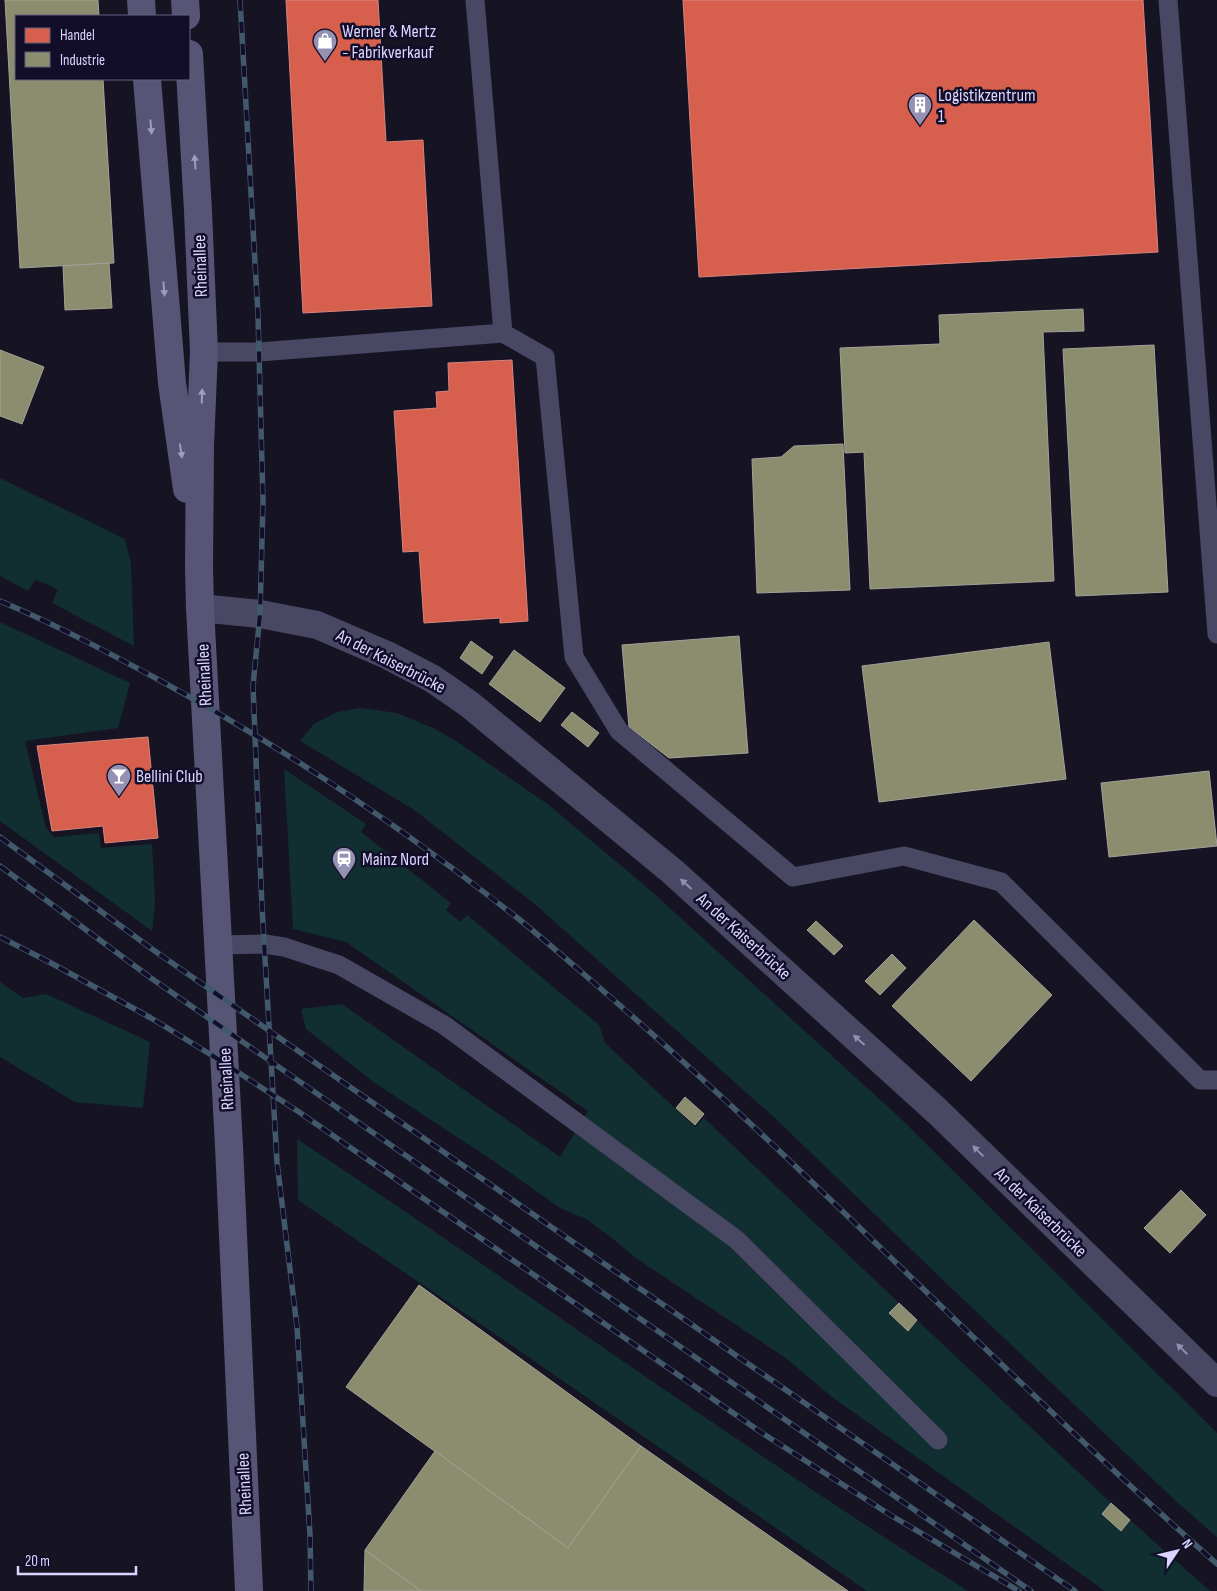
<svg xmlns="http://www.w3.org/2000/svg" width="1217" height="1591" font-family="'Sofia Sans Condensed',sans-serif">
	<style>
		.green { fill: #112f30 }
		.shops { fill: #d6604d; stroke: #d78382 }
		.industry { fill: #8c8c6e; stroke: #a3a29a }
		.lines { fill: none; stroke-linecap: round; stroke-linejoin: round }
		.service { stroke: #494864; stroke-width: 19 }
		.minor { stroke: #494864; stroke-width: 28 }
		.secondary { stroke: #575576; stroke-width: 28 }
		.rail-casing { stroke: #42596c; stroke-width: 5.5 }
		.rail { stroke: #120e29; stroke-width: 4; stroke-dasharray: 11; stroke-linecap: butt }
		.oneway { fill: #9f9bc1 }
		.oneway2 { fill: #928eb2 }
		.labels { text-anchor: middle; stroke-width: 5; stroke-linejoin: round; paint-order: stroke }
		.poi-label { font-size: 18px; fill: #dad5ff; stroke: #120e29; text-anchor: start }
		.street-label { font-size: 18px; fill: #dad5ff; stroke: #120e29 }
	</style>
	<rect width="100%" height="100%" fill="#161423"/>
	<!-- green -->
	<g class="green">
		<polygon points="0,478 125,539 131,564 134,646 52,603 58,590 47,584 35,580 28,591 0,576"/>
		<polygon points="0,622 130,683 118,728 25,741 46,828 54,837 99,833 101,848 152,844 155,903 152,931 0,821"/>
		<polygon points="361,708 397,713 435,729 456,741 549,805 651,891 898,1116 1217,1433 1217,1537 1178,1503 945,1282 777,1120 536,905 413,809 300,741 314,724 337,712"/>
		<polygon points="284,769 366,824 361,832 451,903 446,910 460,922 467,915 599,1025 605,1043 695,1127 704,1118 899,1303 890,1313 908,1331 917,1320 1111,1503 1102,1514 1121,1531 1130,1520 1210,1591 1105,1591 832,1397 787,1359 636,1258 612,1238 586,1219 560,1208 492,1160 375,1083 306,1029 301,1009 342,1004 560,1157 588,1111 346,942 293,929"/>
		<polygon points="0,982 23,998 46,994 150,1042 143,1108 75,1102 0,1057"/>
		<path d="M297,1139C522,1288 740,1447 968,1591H867L498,1336L298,1200Z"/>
	</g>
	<!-- shops -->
	<g class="shops">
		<polygon points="286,0 378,0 386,142 423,140 432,306 303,313"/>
		<polygon points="683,0 1143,0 1158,252 699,277"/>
		<polygon points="512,360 528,621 500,623 500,618 424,623 419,551 403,552 394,411 437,408 436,392 449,391 448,363"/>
		<polygon points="148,737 158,838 105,843 103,826 52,831 37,746"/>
	</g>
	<!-- industry -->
	<g class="industry">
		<polygon points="5,0 98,0 99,16 16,16 16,79 103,79 114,263 20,268"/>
		<polygon points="109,263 112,308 65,310 63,266"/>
		<polygon points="1083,309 1084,331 1043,332 1054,581 870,589 864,452 845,453 840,348 940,344 939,315"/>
		<polygon points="1154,345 1168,592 1076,596 1063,349"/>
		<polygon points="0,350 44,367 22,424 0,416"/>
		<polygon points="843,444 850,590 757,593 752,459 781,457 794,446"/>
		<polygon points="739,636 748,753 669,758 629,727 622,645"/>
		<polygon points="471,641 493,657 482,674 460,658"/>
		<polygon points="1049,642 1066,779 879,802 862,666"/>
		<polygon points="514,650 565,688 540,722 489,684"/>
		<polygon points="572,712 599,733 588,747 561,725"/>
		<polygon points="1209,771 1217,846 1109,857 1101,783"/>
		<polygon points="974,920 1052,995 971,1081 892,1006"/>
		<polygon points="816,921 843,946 834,955 807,930"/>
		<polygon points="892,954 906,968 880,995 865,981"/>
		<polygon points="685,1097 704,1114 695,1125 676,1108"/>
		<polygon points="1181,1190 1206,1215 1170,1253 1144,1228"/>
		<polygon points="419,1285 641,1446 568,1548 346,1387"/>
		<polygon points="899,1303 917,1320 908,1331 889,1313"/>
		<polygon points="641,1446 848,1591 421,1591 365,1550 435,1451 568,1548"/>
		<polygon points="1111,1503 1130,1520 1121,1531 1102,1514"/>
		<polygon points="365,1550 421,1591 364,1591"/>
	</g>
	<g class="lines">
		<!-- service -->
		<g class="service">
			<polyline points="475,0 503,333 545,357 574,657 619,731 793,877 904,856 1001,882 1200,1080 1217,1080"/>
			<polyline points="1168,0 1217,634"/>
			<polyline points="204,352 259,352 503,333"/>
			<polyline points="219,945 264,944 284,947 339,965 444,1025 737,1240 938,1440"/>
		</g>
		<!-- minor -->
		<polyline class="minor" points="200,608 260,614 317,625 387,655 433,679 469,704 673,872 937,1111 1217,1383"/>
		<!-- secondary -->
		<g class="secondary">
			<polyline points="141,0 142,16"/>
			<polyline points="185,0 186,16"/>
			<polyline points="189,54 198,211 204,352 200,445 199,567 200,608 229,1146 249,1591"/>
			<polyline points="147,79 172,383 187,489"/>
		</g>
		<defs>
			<g id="rail">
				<polyline points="240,0 258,315 263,502 260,614 253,686 262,907 277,1162 297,1327 310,1535 311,1591"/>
				<path d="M0,601C55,624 109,653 161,681C288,750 407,831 520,920C542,938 564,957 586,976C663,1042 738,1111 812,1182C946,1310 1078,1441 1217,1564"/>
				<polyline points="0,837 152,949 304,1055 1075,1591"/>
				<polyline points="0,866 151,978 1031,1591"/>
				<polyline points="0,937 51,963 151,1018 213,1056 299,1112 762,1433 892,1516 1019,1591"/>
			</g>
		</defs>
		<!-- rail casing -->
		<use href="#rail" class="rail-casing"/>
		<!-- rail -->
		<use href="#rail" class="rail"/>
	</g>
	<!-- one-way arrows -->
	<defs><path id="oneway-solid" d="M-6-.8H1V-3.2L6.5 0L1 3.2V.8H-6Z" transform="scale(1.25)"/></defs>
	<g class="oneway">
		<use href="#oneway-solid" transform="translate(151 127) rotate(85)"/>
		<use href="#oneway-solid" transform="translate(195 162) rotate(-94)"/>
		<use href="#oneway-solid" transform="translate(164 289) rotate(85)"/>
		<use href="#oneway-solid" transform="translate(202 396) rotate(-88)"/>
		<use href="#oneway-solid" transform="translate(181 451) rotate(81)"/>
	</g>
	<g class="oneway2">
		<use href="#oneway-solid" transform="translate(686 884) rotate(-138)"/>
		<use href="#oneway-solid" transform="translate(859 1040) rotate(-138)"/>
		<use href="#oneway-solid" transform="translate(978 1151) rotate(-136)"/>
		<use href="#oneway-solid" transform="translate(1182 1349) rotate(-136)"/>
	</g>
	<!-- icons -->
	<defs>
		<symbol id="shop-pin" viewBox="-11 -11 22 30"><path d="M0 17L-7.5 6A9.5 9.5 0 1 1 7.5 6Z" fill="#9591b2" stroke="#120e29"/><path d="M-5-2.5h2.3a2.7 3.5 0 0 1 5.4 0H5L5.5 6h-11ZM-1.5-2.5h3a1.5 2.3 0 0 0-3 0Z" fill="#fff"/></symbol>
		<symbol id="building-pin" viewBox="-11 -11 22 30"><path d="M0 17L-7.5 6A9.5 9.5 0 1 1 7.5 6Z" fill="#9591b2" stroke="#120e29"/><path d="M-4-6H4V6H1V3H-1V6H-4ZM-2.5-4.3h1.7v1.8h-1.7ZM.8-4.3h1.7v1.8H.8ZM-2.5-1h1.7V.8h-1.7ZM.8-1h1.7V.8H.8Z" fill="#fff"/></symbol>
		<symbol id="bar-pin" viewBox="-11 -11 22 30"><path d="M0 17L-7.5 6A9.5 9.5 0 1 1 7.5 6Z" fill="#9591b2" stroke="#120e29"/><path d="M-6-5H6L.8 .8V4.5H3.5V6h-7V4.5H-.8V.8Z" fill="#fff"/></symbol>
		<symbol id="station-pin" viewBox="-11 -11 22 30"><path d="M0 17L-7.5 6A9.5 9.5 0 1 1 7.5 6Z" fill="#9591b2" stroke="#120e29"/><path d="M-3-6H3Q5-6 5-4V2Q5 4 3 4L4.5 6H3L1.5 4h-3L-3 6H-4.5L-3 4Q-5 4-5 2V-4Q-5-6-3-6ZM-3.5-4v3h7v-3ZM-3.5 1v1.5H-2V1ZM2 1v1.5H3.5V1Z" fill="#fff"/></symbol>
	</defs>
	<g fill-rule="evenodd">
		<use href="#shop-pin" x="311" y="27" width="28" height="38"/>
		<use href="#building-pin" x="906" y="91" width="28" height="38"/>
		<use href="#bar-pin" x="105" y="762" width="28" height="38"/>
		<use href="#station-pin" x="330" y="845" width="28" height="38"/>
	</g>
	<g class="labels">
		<!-- poi labels -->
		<g class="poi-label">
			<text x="342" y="37">Werner &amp; Mertz<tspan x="342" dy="21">- Fabrikverkauf</tspan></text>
			<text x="938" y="101">Logistikzentrum<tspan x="938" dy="21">1</tspan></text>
			<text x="136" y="782">Bellini Club</text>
			<text x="362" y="865">Mainz Nord</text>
		</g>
		<!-- street labels -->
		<g class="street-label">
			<text transform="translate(200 266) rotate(-92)" y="6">Rheinallee</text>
			<text transform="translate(391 661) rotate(27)" y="6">An der Kaiserbrücke</text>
			<text transform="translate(204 675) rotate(-93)" y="6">Rheinallee</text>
			<text transform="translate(744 936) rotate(42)" y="6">An der Kaiserbrücke</text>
			<text transform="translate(226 1079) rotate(-93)" y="6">Rheinallee</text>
			<text transform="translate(1041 1212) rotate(44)" y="6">An der Kaiserbrücke</text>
			<text transform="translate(244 1484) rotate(-93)" y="6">Rheinallee</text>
		</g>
	</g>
	<!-- legend -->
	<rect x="15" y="15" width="175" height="65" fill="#120e29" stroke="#625e7f"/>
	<rect x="25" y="28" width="25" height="15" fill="#d6604d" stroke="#625e7f"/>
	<text x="60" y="40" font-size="15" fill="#dad5ff">Handel</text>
	<rect x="25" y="52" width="25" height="15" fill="#8c8c6e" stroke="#625e7f"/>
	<text x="60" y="65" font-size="15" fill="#dad5ff">Industrie</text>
	<!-- north arrow -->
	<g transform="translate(1177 1551) rotate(55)" stroke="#120e29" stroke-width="4" paint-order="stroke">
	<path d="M0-4L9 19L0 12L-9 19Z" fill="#dad5ff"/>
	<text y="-8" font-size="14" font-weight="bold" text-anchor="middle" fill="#dad5ff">N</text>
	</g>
	<!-- scale -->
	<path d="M18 1566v8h118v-8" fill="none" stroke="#dad5ff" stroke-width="2.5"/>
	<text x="25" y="1566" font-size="15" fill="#dad5ff" stroke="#120e29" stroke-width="4" paint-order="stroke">20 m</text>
</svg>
